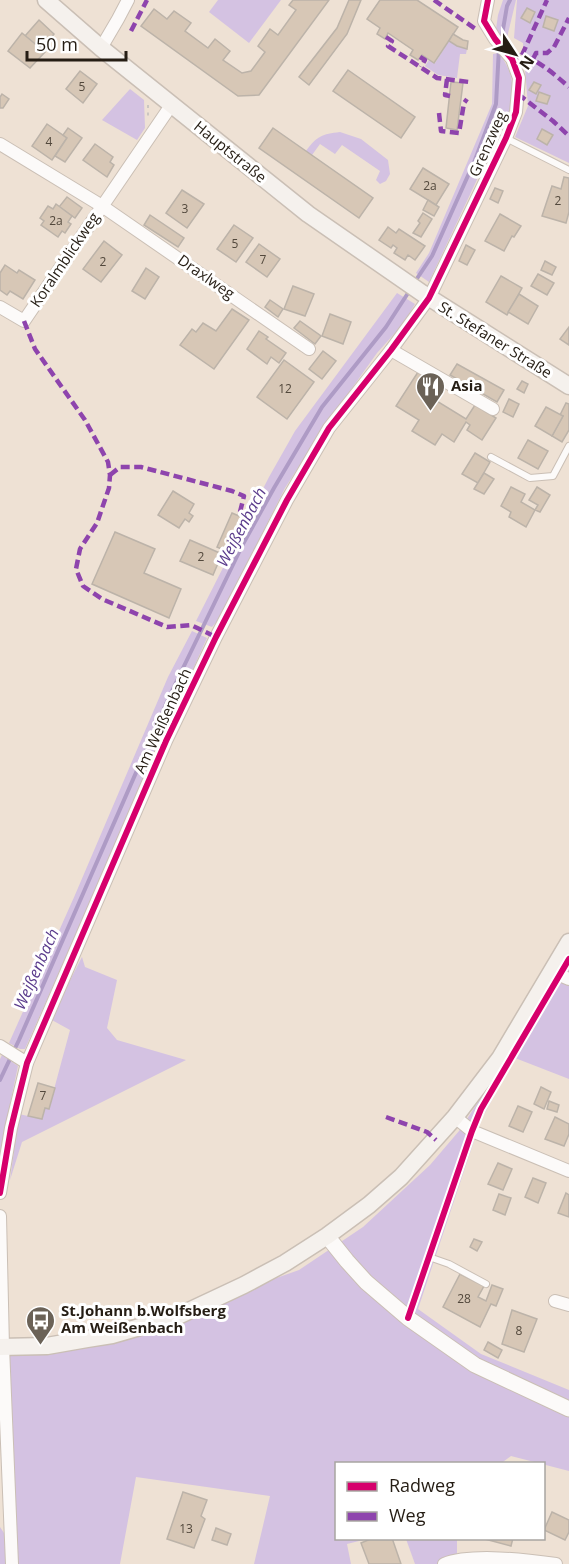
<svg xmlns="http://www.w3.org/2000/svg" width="569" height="1564" font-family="'Open Sans',sans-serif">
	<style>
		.green { fill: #d4c2e2 }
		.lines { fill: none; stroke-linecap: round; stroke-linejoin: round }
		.stream { stroke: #ae9bc5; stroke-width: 4 }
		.building { fill: #d7c7b6; stroke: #bcb3a9; stroke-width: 1.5 }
		.service-casing { stroke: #cabfb5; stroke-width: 8 }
		.minor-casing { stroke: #cabfb5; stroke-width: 14 }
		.tertiary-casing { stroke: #cabfb5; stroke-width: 17 }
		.secondary-casing { stroke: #cabfb5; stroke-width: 19 }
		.path { stroke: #cbc6c2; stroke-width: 2; stroke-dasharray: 3 4.5; stroke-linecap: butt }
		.service { stroke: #fcfaf9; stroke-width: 6 }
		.minor { stroke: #fcfaf9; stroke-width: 12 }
		.tertiary { stroke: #fcfaf9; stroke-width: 15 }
		.secondary { stroke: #f5f1ed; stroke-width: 16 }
		.quiet { stroke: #8e44ad; stroke-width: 4.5; stroke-dasharray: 9 4.5; stroke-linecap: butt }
		.cycleway-casing { stroke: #fff; stroke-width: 10 }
		.cycleway { stroke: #d6006c; stroke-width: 6 }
		.labels { text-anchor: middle; stroke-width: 6; stroke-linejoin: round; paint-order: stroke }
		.number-label { font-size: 12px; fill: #52483c }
		.street-label { font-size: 15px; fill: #251d14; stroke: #fff }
		.poi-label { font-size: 15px; font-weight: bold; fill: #251d14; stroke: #fff; text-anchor: start }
		.water-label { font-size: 16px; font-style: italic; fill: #5a3b8c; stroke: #fff }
	</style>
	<rect width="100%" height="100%" fill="#eee1d4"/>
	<!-- green -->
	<g class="green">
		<polygon points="218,0 281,0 249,43 209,12"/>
		<polygon points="503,0 516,0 506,42 496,29 498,15"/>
		<polygon points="517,0 569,0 569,163 515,137 528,106 523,43 514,38"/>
		<polygon points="449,41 457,46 467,49 466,54 460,54 457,78 438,75 425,66 429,60 435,63"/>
		<path d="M499,53C513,73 514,83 511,107L429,282L416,273L429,253L492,104L493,54Z"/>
		<polygon points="130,89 144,100 145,128 137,140 102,120"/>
		<path d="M340,132L361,139L388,160L390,174L386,181L380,184L376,180L380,171L342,145L335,154L320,144L312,155L306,151C317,136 322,134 340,132Z"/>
		<polygon points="397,293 415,304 403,324 377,353 323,429 285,488 220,618 212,627 196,621 269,477 295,431"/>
		<path d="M192,631L207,638C145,775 86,912 25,1049H20L9,1043L75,895L168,677Z"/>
		<polygon points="82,957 85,967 117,980 107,1028 117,1040 186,1060 22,1142 10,1180 19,1114 41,1119 45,1108 49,1108 70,1030 50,1019"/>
		<polygon points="569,965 569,1079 515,1058 481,1120 418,1309 481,1354 569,1390 569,1471 511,1456 500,1464 336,1464 336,1538 367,1539 347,1544 351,1564 254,1564 270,1496 136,1477 120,1564 0,1564 0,1527 4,1533 2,1353 190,1315 268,1281 299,1270 363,1227 430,1165 459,1131 492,1081 533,1013"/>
		<polygon points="2,1055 18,1066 0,1152 0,1059"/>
		<polygon points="406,1539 457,1539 457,1564 415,1564"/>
	</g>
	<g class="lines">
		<!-- stream -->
		<g class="stream">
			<polyline points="501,41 507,6 510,0"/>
			<polyline points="414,283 432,256 475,160 496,104 499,48"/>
			<polyline points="0,1080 19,1040 170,695 243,544 274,488 322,407 386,327 410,290"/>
		</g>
	</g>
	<!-- building -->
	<g class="building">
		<polygon points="293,0 329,0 259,95 238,96 141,26 154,9 167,19 174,11 191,23 185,31 208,48 215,39 230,51 223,60 242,73 251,71 265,52 258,46 270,29 278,35 296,10 289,5"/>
		<polygon points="349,0 361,0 347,34 309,85 299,77 337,28"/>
		<polygon points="380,0 417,0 458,27 434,63 422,55 418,60 410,55 413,50 388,33 385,39 377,34 380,28 367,19"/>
		<polygon points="527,8 535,12 530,23 521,18"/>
		<polygon points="546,16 558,20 554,31 543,27"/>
		<polygon points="39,20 54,34 41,50 25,36"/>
		<polygon points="22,33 45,52 30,68 8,51"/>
		<polygon points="453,34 463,40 468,41 467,49 457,46 449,41"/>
		<polygon points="348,70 415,117 401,138 333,91"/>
		<polygon points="80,71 97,84 83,103 66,89"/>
		<polygon points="451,82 463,83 457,130 446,128"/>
		<polygon points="534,82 541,85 536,94 529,90"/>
		<polygon points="539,92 550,96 547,104 536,101"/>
		<polygon points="2,94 9,99 3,108 0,108 0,97"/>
		<polygon points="47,124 67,138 52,160 32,146"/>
		<polygon points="68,128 82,138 65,162 55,156 67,138 63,135"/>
		<polygon points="273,128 373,198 359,218 259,148"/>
		<polygon points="542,129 553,135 547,145 537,139"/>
		<polygon points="95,144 113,157 110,162 114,165 107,177 83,160"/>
		<polygon points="423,168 449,184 436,205 410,189"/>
		<polygon points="564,177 569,178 569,212 566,223 542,216 552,186 561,189"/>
		<polygon points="495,188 503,191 498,203 490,199"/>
		<polygon points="182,190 204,204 187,228 166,213"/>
		<polygon points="67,197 82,208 75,218 59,207"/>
		<polygon points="428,200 439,207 434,216 423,210"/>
		<polygon points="56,204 72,216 68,222 71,224 65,233 62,231 58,237 41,225 44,221 40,218 48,206 53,209"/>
		<polygon points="423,213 432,219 421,237 413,233 420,223 418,221"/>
		<polygon points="500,214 521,226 514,237 512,236 504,251 485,241"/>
		<polygon points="150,215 184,238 178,247 144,225"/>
		<polygon points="234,225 253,238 236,262 217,249"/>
		<polygon points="388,227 396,233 399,229 425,246 415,260 408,255 405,260 394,253 397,248 393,245 391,248 379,240"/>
		<polygon points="104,241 122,255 101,282 83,269"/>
		<polygon points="259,244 280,259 267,277 246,262"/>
		<polygon points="466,245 475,250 467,265 459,261"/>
		<polygon points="545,261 556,267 552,275 541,270"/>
		<polygon points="5,265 17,273 19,270 35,280 23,299 10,291 7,295 0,290 0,273"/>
		<polygon points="146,268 159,277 145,299 132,291"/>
		<polygon points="538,274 554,283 547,295 531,286"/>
		<polygon points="501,276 522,288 507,315 486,302"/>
		<polygon points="293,286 314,294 305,316 284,309"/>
		<polygon points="519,294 538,306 528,324 508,312"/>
		<polygon points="270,300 283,309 278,317 265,307"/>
		<polygon points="232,309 249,320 214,369 180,345 192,329 196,332 203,323 216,331"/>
		<polygon points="330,314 351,322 343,344 322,336"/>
		<polygon points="300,321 321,336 315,344 294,328"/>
		<polygon points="569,327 569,345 560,339"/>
		<polygon points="259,331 268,337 266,339 286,353 279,363 271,357 267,364 247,349"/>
		<polygon points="323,351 336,361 322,379 309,369"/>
		<polygon points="284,360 314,382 287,419 257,397"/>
		<polygon points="457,364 504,390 497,402 450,375"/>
		<polygon points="418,372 433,381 422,400 429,404 432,398 466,419 475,405 496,418 482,440 467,430 470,425 466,422 454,442 442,434 435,445 412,431 419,420 396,406"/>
		<polygon points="522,381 528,384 524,393 517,389"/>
		<polygon points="509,399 519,404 513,417 503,412"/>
		<polygon points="566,403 569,404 569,430 562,442 552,436 563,416 560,415"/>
		<polygon points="546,407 563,416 552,436 535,426"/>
		<polygon points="528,440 548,451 538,469 518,458"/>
		<polygon points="475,453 490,462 478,483 462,474"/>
		<polygon points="484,473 494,479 484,494 474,489"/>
		<polygon points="511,487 525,494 521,502 535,510 526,527 509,517 511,512 501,506"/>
		<polygon points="537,487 550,495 540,512 535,510 538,505 529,500"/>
		<polygon points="173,491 194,504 189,513 193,516 189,522 185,519 179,528 158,515"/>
		<polygon points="232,513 246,519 231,553 217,547"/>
		<polygon points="115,532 155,549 144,573 181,589 169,618 92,584"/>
		<polygon points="190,540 222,554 213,575 180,561"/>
		<polygon points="38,1083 55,1088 49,1109 45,1108 42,1119 28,1116"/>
		<polygon points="541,1087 551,1092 544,1109 534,1104"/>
		<polygon points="549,1101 559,1105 557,1112 547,1109"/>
		<polygon points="518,1106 532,1112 523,1132 509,1126"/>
		<polygon points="555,1117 569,1124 569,1134 564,1146 545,1139"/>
		<polygon points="498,1163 512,1169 503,1190 488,1184"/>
		<polygon points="533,1178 546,1183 538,1203 525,1197"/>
		<polygon points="566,1193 569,1195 569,1217 558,1213"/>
		<polygon points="499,1194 511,1198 505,1215 493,1210"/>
		<polygon points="474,1239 482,1242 477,1251 470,1247"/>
		<polygon points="460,1274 484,1286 478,1297 486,1301 492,1285 503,1289 496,1306 491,1304 480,1327 443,1307"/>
		<polygon points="512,1310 537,1319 524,1352 502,1344"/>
		<polygon points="488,1342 502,1350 498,1358 484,1350"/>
		<polygon points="183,1492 207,1500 201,1516 205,1519 194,1548 167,1539"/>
		<polygon points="552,1512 569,1520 569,1532 565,1540 544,1530"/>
		<polygon points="216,1528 231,1534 227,1545 212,1540"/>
		<polygon points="373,1538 392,1538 401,1564 369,1564 361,1543"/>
		<polygon points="481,1538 513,1538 511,1546"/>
	</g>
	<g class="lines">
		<defs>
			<g id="service">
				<polyline points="506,138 569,170"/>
				<polyline points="491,457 530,478 553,476 569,446"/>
				<polyline points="429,1257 449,1264 486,1284"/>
			</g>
			<g id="minor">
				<polyline points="101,48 118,19 128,0"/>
				<polyline points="0,144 102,206 309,349"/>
				<polyline points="0,307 24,321 172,104"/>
				<polyline points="391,350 493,409"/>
				<polyline points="552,972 569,979"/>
				<polyline points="0,1046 27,1063"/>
				<polyline points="455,1117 472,1131 569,1171"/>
				<polyline points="0,1193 11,1128 27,1063 166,741 216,637 287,500 329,428 391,350 429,298 506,138 516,112 519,78 512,59 495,39 484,21 488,0"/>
				<polyline points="0,1216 3,1347 12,1564"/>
				<polyline points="555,1301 569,1305"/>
				<path d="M444,1564C472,1553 526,1560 556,1564"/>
			</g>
			<polyline id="tertiary" points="327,1236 347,1261 366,1282 408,1318 475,1365 569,1409"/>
			<g id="secondary">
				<polyline points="46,0 101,48 308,214 422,293 569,386"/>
				<polyline points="0,1347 47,1346 87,1339 112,1335 178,1316 244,1285 285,1263 327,1236 369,1205 401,1177 455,1117 500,1058 569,942"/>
			</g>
		</defs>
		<!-- service casing -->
		<use href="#service" class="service-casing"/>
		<!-- minor casing -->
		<use href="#minor" class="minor-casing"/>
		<!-- tertiary casing -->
		<use href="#tertiary" class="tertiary-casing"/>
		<!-- secondary casing -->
		<use href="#secondary" class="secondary-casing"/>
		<!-- path -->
		<polyline class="path" points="148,105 148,118"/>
		<!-- service -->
		<use href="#service" class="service"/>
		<!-- minor -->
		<use href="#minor" class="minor"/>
		<!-- tertiary -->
		<use href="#tertiary" class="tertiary"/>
		<!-- secondary -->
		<use href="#secondary" class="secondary"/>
		<!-- quiet -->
		<g class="quiet">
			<polyline points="434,0 477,30"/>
			<polyline points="131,31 147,0"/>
			<polyline points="386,37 392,41 388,46 437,78 469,82"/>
			<polyline points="522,55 547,0"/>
			<polyline points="420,57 425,60 421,67"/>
			<path d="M512,59L522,55C541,62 554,74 569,87"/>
			<polyline points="533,59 536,53 547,53 554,47 569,18"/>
			<polyline points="447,79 445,95 450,96"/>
			<polyline points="518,94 553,121 569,136"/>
			<polyline points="439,113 441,131 459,133 464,103 467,99"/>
			<polyline points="24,321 35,349 85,420 108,462 110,475 109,488 97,523 80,549 76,569 83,586 102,599 167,627 191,625 216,637"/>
			<polyline points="110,475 120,467 141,467 232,491 244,496 239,516"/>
			<polyline points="386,1117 427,1132 436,1140"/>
		</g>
		<defs>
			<g id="cycleway">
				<polyline points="0,1193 11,1128 27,1063 166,741 216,637 287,500 329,428 391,350 429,298 506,138 516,112 519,78 512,59 495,39 484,21 488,0"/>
				<polyline points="408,1318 472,1131 481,1109 569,959"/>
			</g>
		</defs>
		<!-- cycleway casing -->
		<use href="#cycleway" class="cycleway-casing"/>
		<!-- cycleway -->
		<use href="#cycleway" class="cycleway"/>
	</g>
	<!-- icons -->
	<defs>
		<symbol id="restaurant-pin" viewBox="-11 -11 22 30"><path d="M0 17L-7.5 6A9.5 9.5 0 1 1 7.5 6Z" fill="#6b6257" stroke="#fff"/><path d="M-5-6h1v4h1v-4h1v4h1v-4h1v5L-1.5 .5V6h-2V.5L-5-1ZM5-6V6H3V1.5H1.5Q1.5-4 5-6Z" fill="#fff"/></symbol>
		<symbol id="bus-pin" viewBox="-11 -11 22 30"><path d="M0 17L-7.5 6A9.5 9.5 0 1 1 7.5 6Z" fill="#6b6257" stroke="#fff"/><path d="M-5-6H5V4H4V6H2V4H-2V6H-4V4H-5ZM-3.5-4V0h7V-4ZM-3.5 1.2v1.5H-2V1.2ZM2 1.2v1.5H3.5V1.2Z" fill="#fff"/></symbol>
	</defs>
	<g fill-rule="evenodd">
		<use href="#restaurant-pin" x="414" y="370" width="33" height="45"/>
		<use href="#bus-pin" x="24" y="1304" width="33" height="45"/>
	</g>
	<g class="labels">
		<!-- number labels -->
		<g class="number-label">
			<text x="82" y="91">5</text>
			<text x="49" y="146">4</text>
			<text x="430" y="190">2a</text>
			<text x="558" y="205">2</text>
			<text x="185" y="213">3</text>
			<text x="56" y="225">2a</text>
			<text x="235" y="248">5</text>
			<text x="263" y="264">7</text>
			<text x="103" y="266">2</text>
			<text x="285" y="393">12</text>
			<text x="201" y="561">2</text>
			<text x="43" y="1100">7</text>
			<text x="464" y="1303">28</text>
			<text x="519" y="1335">8</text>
			<text x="186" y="1533">13</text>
		</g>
		<!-- street labels -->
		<g class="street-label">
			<text transform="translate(488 144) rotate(-66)" y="5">Grenzweg</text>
			<text transform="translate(230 152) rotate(39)" y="5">Hauptstraße</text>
			<text transform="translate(65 260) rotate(-56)" y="5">Koralmblickweg</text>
			<text transform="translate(206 277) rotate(35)" y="5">Draxlweg</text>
			<text transform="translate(495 340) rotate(32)" y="5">St. Stefaner Straße</text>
			<text transform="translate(163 721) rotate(-65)" y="5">Am Weißenbach</text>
		</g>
		<!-- poi labels -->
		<g class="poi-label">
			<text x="451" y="391">Asia</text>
			<text x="61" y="1316">St.Johann b.Wolfsberg<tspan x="61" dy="17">Am Weißenbach</tspan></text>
		</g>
		<!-- water labels -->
		<g class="water-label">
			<text transform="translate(241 527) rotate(-62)" y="6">Weißenbach</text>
			<text transform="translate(36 969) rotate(-66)" y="6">Weißenbach</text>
		</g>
	</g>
	<!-- legend -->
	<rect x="335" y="1462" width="210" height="78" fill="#ffffff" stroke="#a8a5a1" stroke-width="1.5"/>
	<rect x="347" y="1482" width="30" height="9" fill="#d6006c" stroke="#a8a5a1" stroke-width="1.5"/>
	<text x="389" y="1492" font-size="18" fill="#251d14">Radweg</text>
	<rect x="347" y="1512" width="30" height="9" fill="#8e44ad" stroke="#a8a5a1" stroke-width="1.5"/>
	<text x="389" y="1522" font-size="18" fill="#251d14">Weg</text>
	<!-- north arrow -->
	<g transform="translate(515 54) rotate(126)" stroke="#ffffff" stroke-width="4.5" paint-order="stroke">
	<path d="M0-4.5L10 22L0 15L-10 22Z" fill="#251d14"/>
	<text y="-9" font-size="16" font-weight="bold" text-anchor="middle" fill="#251d14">N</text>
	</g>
	<!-- scale -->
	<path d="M27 51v9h99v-9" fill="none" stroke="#251d14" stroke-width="3"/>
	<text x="36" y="51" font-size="18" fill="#251d14" stroke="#ffffff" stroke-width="4.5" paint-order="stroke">50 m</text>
</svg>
